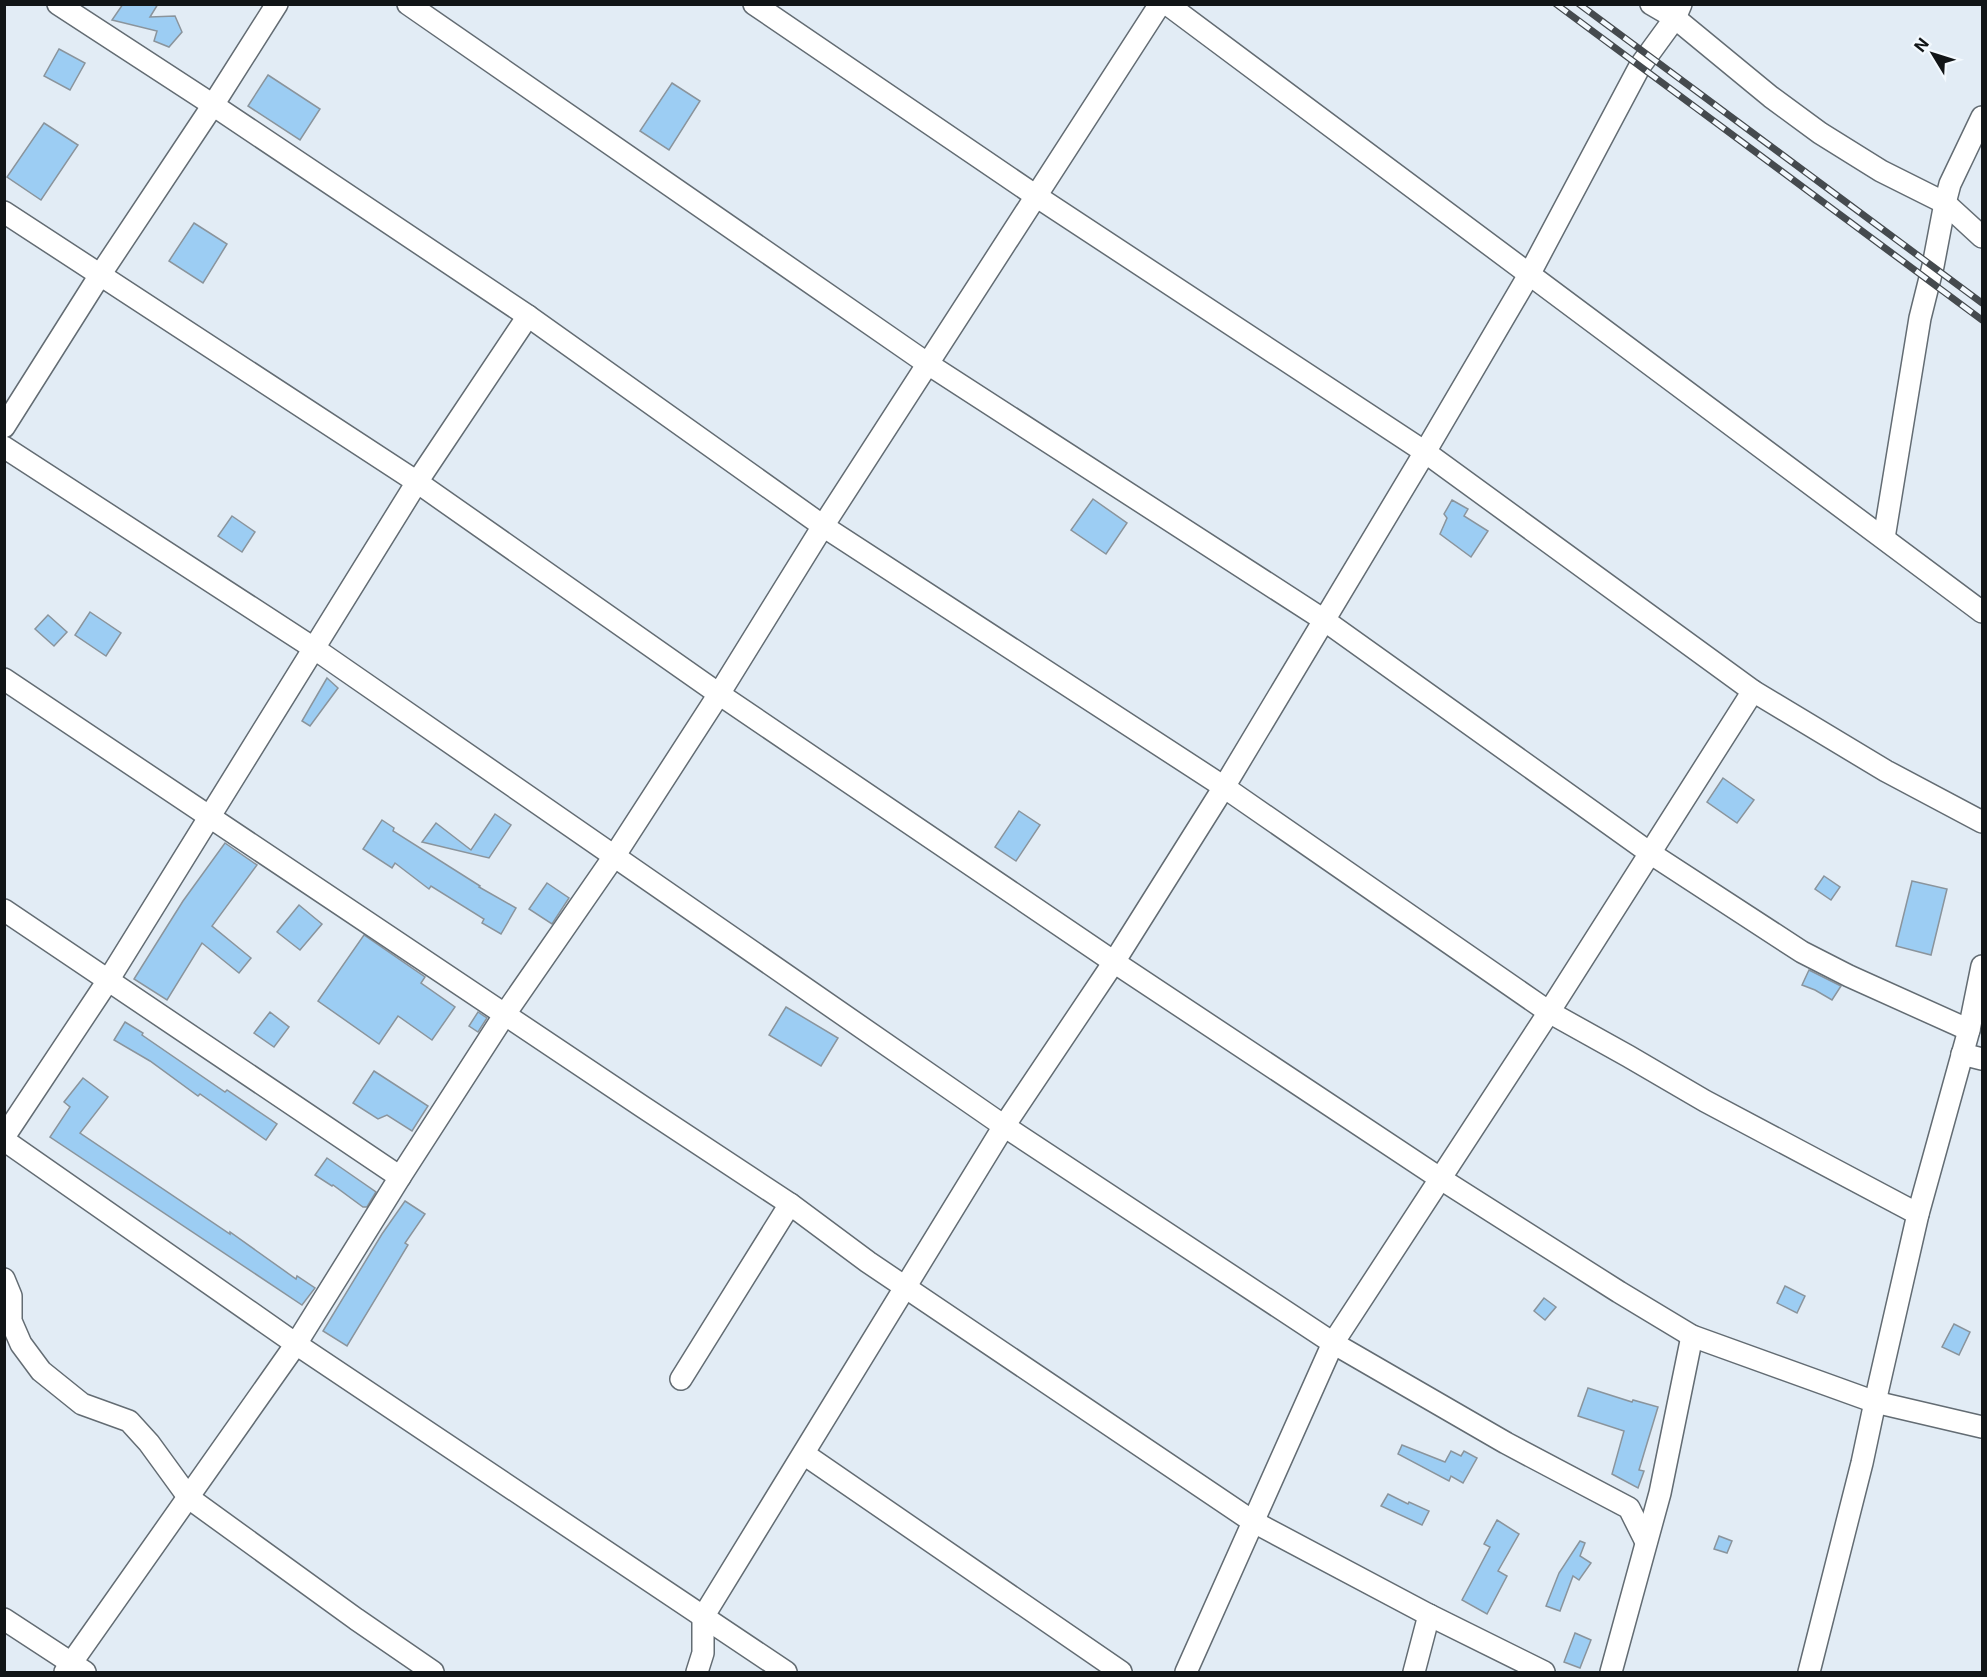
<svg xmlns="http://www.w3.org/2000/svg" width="1987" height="1677" font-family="Inter,sans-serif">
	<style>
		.building { fill: #9ccdf3; stroke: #8a949c; stroke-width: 1.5 }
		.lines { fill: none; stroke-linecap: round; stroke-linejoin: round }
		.street-casing { stroke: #636c73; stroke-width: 24 }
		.street { stroke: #fff; stroke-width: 21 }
		.rail-casing { stroke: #454a4e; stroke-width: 7 }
		.rail { stroke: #f3f9fe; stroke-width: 4.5; stroke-dasharray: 14; stroke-linecap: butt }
	</style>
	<rect width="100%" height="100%" fill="#e2ecf5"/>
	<!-- building -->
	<g class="building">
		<polygon points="123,4 158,4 150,17 175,16 182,32 169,47 154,41 157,31 112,20"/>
		<polygon points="59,49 85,63 70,90 44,76"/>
		<polygon points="268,75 320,109 300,140 248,106"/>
		<polygon points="672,83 700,101 669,150 640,131"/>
		<polygon points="44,123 78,145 41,200 7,177"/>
		<polygon points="194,223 227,244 203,283 169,261"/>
		<polygon points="1093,499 1127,523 1106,554 1071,530"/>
		<polygon points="1452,500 1468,509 1464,516 1488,531 1471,557 1440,534 1447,518 1444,514"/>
		<polygon points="232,516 255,532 242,552 218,536"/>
		<polygon points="90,612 121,633 106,656 75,635"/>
		<polygon points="48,615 67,632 54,646 35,629"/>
		<polygon points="327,678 338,688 310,726 302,721"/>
		<polygon points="1723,778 1754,800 1737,823 1707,802"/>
		<polygon points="1019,811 1040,825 1016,861 995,847"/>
		<polygon points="495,814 511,825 489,858 422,842 436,823 471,850"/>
		<polygon points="382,820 394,828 393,831 480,886 479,887 516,908 501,934 482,923 484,919 431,886 429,889 395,863 392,868 363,849"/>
		<polygon points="225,843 257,865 212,926 251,958 239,973 202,943 167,1000 134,979 183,901"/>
		<polygon points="1824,876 1840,887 1831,900 1815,889"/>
		<polygon points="1912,881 1947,889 1931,955 1896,946"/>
		<polygon points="547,883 569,898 552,924 529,909"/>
		<polygon points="299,905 322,924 300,950 277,932"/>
		<polygon points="364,935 425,977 421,983 455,1007 432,1040 398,1016 379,1044 318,1001"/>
		<polygon points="1809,970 1841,986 1832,1000 1815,990 1802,985"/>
		<polygon points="786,1007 838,1038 821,1066 769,1035"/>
		<polygon points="270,1012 289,1027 274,1047 254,1033"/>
		<polygon points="478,1012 487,1018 478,1032 469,1026"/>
		<polygon points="125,1022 143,1033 142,1035 225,1092 227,1090 277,1124 266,1140 200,1094 198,1096 150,1061 114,1040"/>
		<polygon points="374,1071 428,1106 412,1131 387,1115 378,1119 353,1103"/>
		<polygon points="83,1078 108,1097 80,1133 230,1234 230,1232 296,1279 297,1276 315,1288 302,1305 50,1137 70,1107 64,1102"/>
		<polygon points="327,1158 376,1192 367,1207 363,1207 333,1185 332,1186 315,1175"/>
		<polygon points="405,1201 425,1214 405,1243 408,1245 347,1346 323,1331 382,1234"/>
		<polygon points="1785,1286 1805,1296 1797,1313 1777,1303"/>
		<polygon points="1544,1298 1556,1307 1545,1320 1534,1311"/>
		<polygon points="1954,1324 1970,1332 1959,1355 1942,1347"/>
		<polygon points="1588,1388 1632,1402 1633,1400 1658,1407 1639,1470 1644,1471 1638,1488 1612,1474 1624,1431 1578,1416"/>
		<polygon points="1402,1445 1445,1462 1451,1451 1461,1456 1464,1451 1477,1458 1463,1483 1451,1476 1449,1481 1398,1454"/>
		<polygon points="1388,1494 1408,1504 1409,1502 1429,1511 1422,1525 1381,1506"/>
		<polygon points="1497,1520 1519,1534 1498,1571 1507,1576 1487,1614 1462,1600 1490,1547 1484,1544"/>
		<polygon points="1719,1536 1732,1541 1727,1553 1714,1549"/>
		<polygon points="1580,1541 1585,1543 1580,1556 1591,1563 1579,1580 1573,1576 1560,1611 1546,1606 1559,1573"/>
		<polygon points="1575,1633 1591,1640 1580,1668 1564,1662"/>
	</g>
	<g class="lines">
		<defs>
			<g id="street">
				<polyline points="58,4 213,105 528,316 823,526 1224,787 1549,1012 1628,1056 1705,1101 1918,1214"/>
				<polyline points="408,4 928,364 1324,620 1650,853 1802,952 1849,976 1969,1030"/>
				<polyline points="754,4 1036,196 1425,452 1753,691 1886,771 1982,822"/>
				<polyline points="1167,4 1982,612"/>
				<polyline points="1651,4 1675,18 1771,97 1820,133 1881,171 1945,203 1982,237"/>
				<polyline points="4,212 417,482 719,694 1114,962 1441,1179 1619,1292 1692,1336 1875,1402 1982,1427"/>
				<polyline points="4,427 100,275 213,105 277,4"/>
				<polyline points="4,447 315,649 1004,1126 1333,1343 1506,1443 1629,1508 1646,1542"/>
				<polyline points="1884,538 1920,318 1933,266 1945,203 1950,184 1982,117"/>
				<polyline points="4,679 643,1107 790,1204 868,1262 1252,1521 1429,1615 1544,1672"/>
				<polyline points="4,910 400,1177"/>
				<polyline points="1962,1054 1982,1059"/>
				<polyline points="4,1137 109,979 417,482 528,316"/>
				<polyline points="4,1140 296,1344 786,1672"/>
				<polyline points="4,1279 11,1296 11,1321 21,1344 41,1371 82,1404 129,1421 149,1443 189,1498 356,1619 433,1672"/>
				<polyline points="681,1379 790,1204"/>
				<polyline points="804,1454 1121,1672"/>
				<polyline points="4,1619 85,1672"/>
				<polyline points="65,1672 296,1344 400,1177 505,1014 615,855 719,694 823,526 1160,4"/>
				<polyline points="697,1672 703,1653 703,1617 1004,1126 1114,962 1224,787 1425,452 1530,273 1640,66 1675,18 1681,4"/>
				<polyline points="1186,1672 1333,1343 1549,1012 1753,691"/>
				<polyline points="1414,1672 1429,1615"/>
				<polyline points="1611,1672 1660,1493 1692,1336"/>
				<polyline points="1809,1672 1862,1463 1875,1402 1918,1214 1969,1030 1982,966"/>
			</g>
		</defs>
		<!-- street casing -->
		<use href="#street" class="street-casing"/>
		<!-- street -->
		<use href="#street" class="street"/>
		<defs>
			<g id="rail">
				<polyline points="1556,4 1982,320"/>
				<polyline points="1579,4 1982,303"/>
			</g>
		</defs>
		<!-- rail casing -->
		<use href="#rail" class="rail-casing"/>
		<!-- rail -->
		<use href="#rail" class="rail"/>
	</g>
	<!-- border -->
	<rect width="1987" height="1677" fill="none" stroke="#111517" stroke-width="12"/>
	<!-- north arrow -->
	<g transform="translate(1933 54) rotate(308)" stroke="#f3f9fe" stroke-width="4.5" paint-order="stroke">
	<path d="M0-4.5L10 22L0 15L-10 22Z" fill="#111517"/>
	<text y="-9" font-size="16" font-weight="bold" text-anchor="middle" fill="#111517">N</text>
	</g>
</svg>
